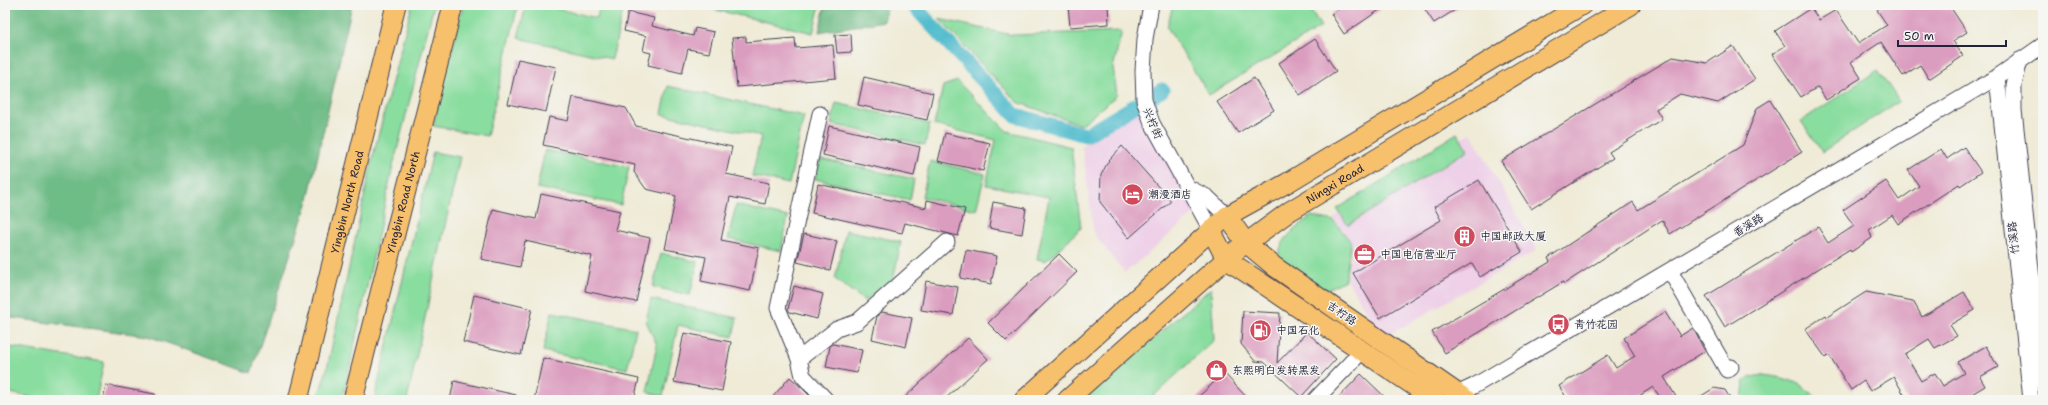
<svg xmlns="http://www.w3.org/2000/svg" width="2048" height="405" font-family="'Shantell Sans','LXGW WenKai TC',sans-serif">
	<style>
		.built { fill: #eed0e8 }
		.green { fill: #89dd9f; stroke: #56806d }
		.forest { fill: #6ebc86; stroke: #486f60 }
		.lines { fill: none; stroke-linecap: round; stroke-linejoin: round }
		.canal { stroke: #51bccd; stroke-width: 15 }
		.building { fill: #db9dbf }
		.minor-casing { stroke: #414052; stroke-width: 17 }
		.major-casing { stroke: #414052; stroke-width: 21 }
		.minor { stroke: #fff; stroke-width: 15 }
		.major { stroke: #f7c06c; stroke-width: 19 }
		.labels { text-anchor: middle; stroke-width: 3; stroke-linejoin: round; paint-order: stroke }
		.street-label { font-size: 11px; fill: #22223b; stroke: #f6f6f2 }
		.poi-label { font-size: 11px; fill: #22223b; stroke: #f6f6f2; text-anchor: start }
	</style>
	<rect width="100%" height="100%" fill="#f6f6f2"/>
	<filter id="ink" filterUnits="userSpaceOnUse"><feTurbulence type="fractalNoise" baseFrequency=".025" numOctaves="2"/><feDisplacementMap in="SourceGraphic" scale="8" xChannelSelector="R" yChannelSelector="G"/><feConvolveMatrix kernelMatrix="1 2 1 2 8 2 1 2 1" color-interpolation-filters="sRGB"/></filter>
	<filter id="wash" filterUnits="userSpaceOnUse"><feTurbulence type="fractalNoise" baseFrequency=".012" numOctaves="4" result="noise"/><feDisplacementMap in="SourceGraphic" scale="16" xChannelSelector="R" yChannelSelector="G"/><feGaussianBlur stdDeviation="0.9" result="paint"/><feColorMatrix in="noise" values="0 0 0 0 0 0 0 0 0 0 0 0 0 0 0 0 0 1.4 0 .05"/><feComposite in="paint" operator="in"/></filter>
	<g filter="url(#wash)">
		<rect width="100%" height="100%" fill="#efebd7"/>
		<!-- built -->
		<g class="built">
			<polygon points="1133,110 1144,113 1195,213 1125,273 1094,234 1082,146"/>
			<polygon points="1471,133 1537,250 1383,338 1347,280 1352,242 1333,218"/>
		</g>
		<!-- green -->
		<g class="green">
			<polygon points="412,5 434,5 393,166 347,379 342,400 317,400 327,369 374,152"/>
			<polygon points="463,5 518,5 487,136 433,126"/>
			<polygon points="526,5 541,5 597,18 600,5 651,5 650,12 624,6 612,59 518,38"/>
			<polygon points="695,5 820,5 813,33"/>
			<polygon points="1173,5 1315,5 1310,8 1321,27 1209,95 1167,27"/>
			<polygon points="939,19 1012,35 1122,31 1113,68 1117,95 1081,125 1017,102"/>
			<polygon points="1878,70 1899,101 1822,152 1801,121"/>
			<polygon points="957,81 1007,131 1071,147 1081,228 1046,261 1037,259 1049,197 986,185 996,140 934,125 943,86"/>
			<polygon points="668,86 804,116 789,184 752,176 761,136 662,114"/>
			<polygon points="836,103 930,124 925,145 831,124"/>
			<polygon points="1457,133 1468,150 1348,225 1337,209"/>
			<polygon points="545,150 629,167 621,205 537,188"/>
			<polygon points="433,152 460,157 407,400 374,400"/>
			<polygon points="820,159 914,179 910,200 815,179"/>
			<polygon points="930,161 985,174 976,210 922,197"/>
			<polygon points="736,205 788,217 781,251 728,239"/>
			<path d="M1311,216L1334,221L1351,242L1345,280L1323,292L1278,260C1279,238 1296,229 1311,216Z"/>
			<polygon points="846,230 901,242 893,280 865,301 835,279"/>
			<polygon points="661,253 698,262 690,295 653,287"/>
			<polygon points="1211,288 1214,340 1149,400 1084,400"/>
			<polygon points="651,299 737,318 733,337 678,325 663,396 647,392 657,345 646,321"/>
			<polygon points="552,312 636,329 627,369 543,351"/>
			<polygon points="5,346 104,362 96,400 45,400 5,392"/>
			<path d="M1763,375C1787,378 1801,381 1818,400H1742L1744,382L1751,377Z"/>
		</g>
		<!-- forest -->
		<g class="forest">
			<polygon points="5,5 352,5 307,204 251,373 148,336 5,317"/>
			<polygon points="825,5 888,5 884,21 819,32"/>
		</g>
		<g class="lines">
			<!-- canal -->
			<polyline class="canal" points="913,5 1015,115 1086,135 1162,90"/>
		</g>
		<g id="blocks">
			<!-- building -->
			<g class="building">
				<polygon points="1068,5 1108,5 1109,24 1070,27"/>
				<polygon points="1345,5 1387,5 1344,34 1331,14"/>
				<polygon points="1422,5 1463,5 1434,23"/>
				<polygon points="1884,5 1949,5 1967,32 1953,41 1963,56 1929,79 1920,65 1903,76 1881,42 1851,62 1861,78 1826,100 1818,87 1801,97 1772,54 1785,46 1775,31 1811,8 1819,20 1836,10 1858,43 1887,25 1877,10"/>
				<polygon points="628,12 654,18 652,26 693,36 695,28 714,32 709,53 688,49 682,73 648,65 651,53 643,51 646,36 624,31"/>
				<polygon points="851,34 852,52 837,53 835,35"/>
				<polygon points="746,37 746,42 795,38 796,48 833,45 836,78 737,87 732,38"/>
				<polygon points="1315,39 1336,71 1300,95 1279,63"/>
				<polygon points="1733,46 1755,79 1718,103 1680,94 1656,109 1662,119 1609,152 1613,158 1531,209 1501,161 1673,57 1707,63"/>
				<polygon points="518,59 556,67 546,112 508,104"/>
				<polygon points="864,77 933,93 927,120 858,105"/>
				<polygon points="1254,78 1274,110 1238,133 1217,102"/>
				<polygon points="573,97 626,108 636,126 732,147 726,174 769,183 765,204 730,197 721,240 759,248 750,291 701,281 706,257 665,249 676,196 646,189 634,172 635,165 543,145 549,117 568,121"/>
				<polygon points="1770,100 1802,152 1670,234 1662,220 1564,284 1563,282 1445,353 1432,332 1550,262 1548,258 1633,202 1638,210 1743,145 1757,108"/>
				<polygon points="829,126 920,147 914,176 823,155"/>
				<polygon points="945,133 990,143 983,171 938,161"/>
				<polygon points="1122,146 1171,201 1129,238 1100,202 1101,175 1109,160"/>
				<polygon points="1964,147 1981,172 1960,186 1959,184 1898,224 1892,215 1869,230 1872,238 1851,252 1850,249 1725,327 1706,296 1818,227 1828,243 1854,226 1843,210 1886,181 1899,200 1919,186 1908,170 1941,149 1947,159"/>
				<polygon points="1479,180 1522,252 1480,277 1472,263 1380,318 1353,273 1441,220 1434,207"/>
				<polygon points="818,184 926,208 927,200 965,209 958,236 905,223 902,233 812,213"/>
				<polygon points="541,194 620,211 615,230 650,238 636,302 585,291 592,256 525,241 520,267 481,259 493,209 536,219"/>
				<polygon points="993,202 1026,208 1022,234 989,228"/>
				<polygon points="804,234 837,241 830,270 797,262"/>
				<polygon points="966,250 997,256 991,284 960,278"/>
				<polygon points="1059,254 1077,272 1006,341 988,323"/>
				<polygon points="926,281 958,287 953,315 921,310"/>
				<polygon points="794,286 823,294 817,319 790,312 788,309"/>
				<polygon points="1866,292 1913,301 1922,317 1964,292 1975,310 1950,325 1957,336 1935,348 1929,339 1905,354 1921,381 1935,373 1943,386 1964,373 1958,362 1986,346 1998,367 1980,377 1985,386 1962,400 1907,400 1894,377 1870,391 1864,381 1851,390 1829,355 1826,358 1805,329 1826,315 1827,317"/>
				<polygon points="474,295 532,309 521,355 463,342"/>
				<polygon points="1243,311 1280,313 1277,363 1307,332 1336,359 1301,397 1264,362 1255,361 1241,344"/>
				<polygon points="882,312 912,318 906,347 872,339 877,316"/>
				<polygon points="1665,312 1680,336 1693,328 1705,351 1664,377 1678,400 1662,400 1653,387 1633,400 1568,400 1559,386 1608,355 1616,368 1635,356 1624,338"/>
				<polygon points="684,333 731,342 722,391 674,382"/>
				<polygon points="968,338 988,359 944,400 902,400"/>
				<polygon points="833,344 862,350 857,373 826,367 830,346"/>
				<polygon points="543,358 639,379 634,400 534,400"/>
				<polygon points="1224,373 1249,400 1195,400"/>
				<polygon points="1361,374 1388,400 1336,400"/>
				<polygon points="790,377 802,388 814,400 770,400"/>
				<polygon points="454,381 516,395 515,400 450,400"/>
				<polygon points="106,385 155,394 155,400 103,400"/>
				<polygon points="1714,388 1725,390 1731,400 1695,400"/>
			</g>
		</g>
	</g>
	<g filter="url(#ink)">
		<use href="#blocks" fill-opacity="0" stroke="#414052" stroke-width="1"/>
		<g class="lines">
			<defs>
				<g id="minor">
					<polyline points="1151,5 1145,39 1143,71 1144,100 1152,123 1211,230"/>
					<polyline points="2020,60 2014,85 2014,110 2043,382"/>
					<polyline points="1997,77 2031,400"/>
					<polyline points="820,114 778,308 799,359 803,376 826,400"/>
					<polyline points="1185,186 1207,197 1227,216"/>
					<polyline points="1670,271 1727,370 1731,367"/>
					<polyline points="799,359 837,329 857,322 947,242"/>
					<polyline points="1315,400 1362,351"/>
					<polyline points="1451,400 1459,393 1474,386 1997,77 2043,45"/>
				</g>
				<g id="major">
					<polyline points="1227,216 1246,243 1275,267 1467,400"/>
					<polyline points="1211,230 1226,259 1435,400"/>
					<path id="s1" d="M298,400L396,5"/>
					<path id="s2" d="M353,400L453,5"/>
					<polyline points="1024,400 1227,216 1287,183 1582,5"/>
					<path id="s3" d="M1067,400L1234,252L1290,211L1631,5"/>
				</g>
			</defs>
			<!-- minor casing -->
			<use href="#minor" class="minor-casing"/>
			<!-- major casing -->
			<use href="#major" class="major-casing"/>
			<!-- minor -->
			<use href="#minor" class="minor"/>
			<!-- major -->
			<use href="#major" class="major"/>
		</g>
	</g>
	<!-- icons -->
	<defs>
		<symbol id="hotel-disc" viewBox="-11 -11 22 22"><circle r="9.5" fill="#d1495b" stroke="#f6f6f2"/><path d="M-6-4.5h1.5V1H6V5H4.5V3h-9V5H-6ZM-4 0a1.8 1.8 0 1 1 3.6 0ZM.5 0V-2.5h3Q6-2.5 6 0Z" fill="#fff"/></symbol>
		<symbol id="building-disc" viewBox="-11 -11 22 22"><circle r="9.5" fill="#d1495b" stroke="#f6f6f2"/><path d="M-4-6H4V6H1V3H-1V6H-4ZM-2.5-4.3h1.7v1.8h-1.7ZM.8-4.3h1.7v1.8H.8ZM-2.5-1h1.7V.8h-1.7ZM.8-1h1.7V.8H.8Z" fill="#fff"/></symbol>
		<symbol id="office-disc" viewBox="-11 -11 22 22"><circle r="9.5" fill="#d1495b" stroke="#f6f6f2"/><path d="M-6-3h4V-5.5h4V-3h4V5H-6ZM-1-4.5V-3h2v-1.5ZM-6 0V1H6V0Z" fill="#fff"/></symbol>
		<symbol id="bus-disc" viewBox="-11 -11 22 22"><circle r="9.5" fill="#d1495b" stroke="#f6f6f2"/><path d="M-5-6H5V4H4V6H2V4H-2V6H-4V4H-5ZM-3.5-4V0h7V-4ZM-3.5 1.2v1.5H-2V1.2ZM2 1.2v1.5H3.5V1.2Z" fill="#fff"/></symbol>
		<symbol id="fuel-disc" viewBox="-11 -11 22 22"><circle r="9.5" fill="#d1495b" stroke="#f6f6f2"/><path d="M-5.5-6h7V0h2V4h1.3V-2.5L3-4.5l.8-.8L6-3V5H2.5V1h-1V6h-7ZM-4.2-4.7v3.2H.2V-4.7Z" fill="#fff"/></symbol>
		<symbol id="shop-disc" viewBox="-11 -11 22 22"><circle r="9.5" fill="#d1495b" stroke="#f6f6f2"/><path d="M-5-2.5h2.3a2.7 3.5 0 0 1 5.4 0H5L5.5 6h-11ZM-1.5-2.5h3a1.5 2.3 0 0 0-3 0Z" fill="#fff"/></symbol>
	</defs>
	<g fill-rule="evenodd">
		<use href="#hotel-disc" x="1120" y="182" width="25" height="25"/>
		<use href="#building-disc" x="1452" y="224" width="25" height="25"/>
		<use href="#office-disc" x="1352" y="242" width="25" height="25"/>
		<use href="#bus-disc" x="1546" y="312" width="25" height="25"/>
		<use href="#fuel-disc" x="1248" y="318" width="25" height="25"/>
		<use href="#shop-disc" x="1204" y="358" width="25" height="25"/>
	</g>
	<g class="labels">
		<!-- street labels -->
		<g class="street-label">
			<text transform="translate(1153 123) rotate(66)" y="4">兴柠街</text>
			<text dy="4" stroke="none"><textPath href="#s3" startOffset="345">Ningxi Road</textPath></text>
			<text dy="4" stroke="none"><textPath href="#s1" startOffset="204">Yingbin North Road</textPath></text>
			<text dy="4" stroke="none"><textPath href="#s2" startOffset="204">Yingbin Road North</textPath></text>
			<text transform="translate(1748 225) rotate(-31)" y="4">香溪路</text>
			<text transform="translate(2013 238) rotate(-96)" y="4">竹溪路</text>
			<text transform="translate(1342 313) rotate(34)" y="4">吉柠路</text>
		</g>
		<!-- poi labels -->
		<g class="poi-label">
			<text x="1148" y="198">潮漫酒店</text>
			<text x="1480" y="240">中国邮政大厦</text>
			<text x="1380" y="258">中国电信营业厅</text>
			<text x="1574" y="328">青竹花园</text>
			<text x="1276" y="334">中国石化</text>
			<text x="1232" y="374">东熙明白发转黑发</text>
		</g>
	</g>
	<!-- margin -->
	<rect width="2048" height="405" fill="none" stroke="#f6f6f2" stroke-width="20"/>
	<!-- scale -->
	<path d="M1898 40v6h108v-6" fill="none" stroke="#22223b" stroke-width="2"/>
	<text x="1904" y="40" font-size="12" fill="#22223b" stroke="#f6f6f2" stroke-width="3" paint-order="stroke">50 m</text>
</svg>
